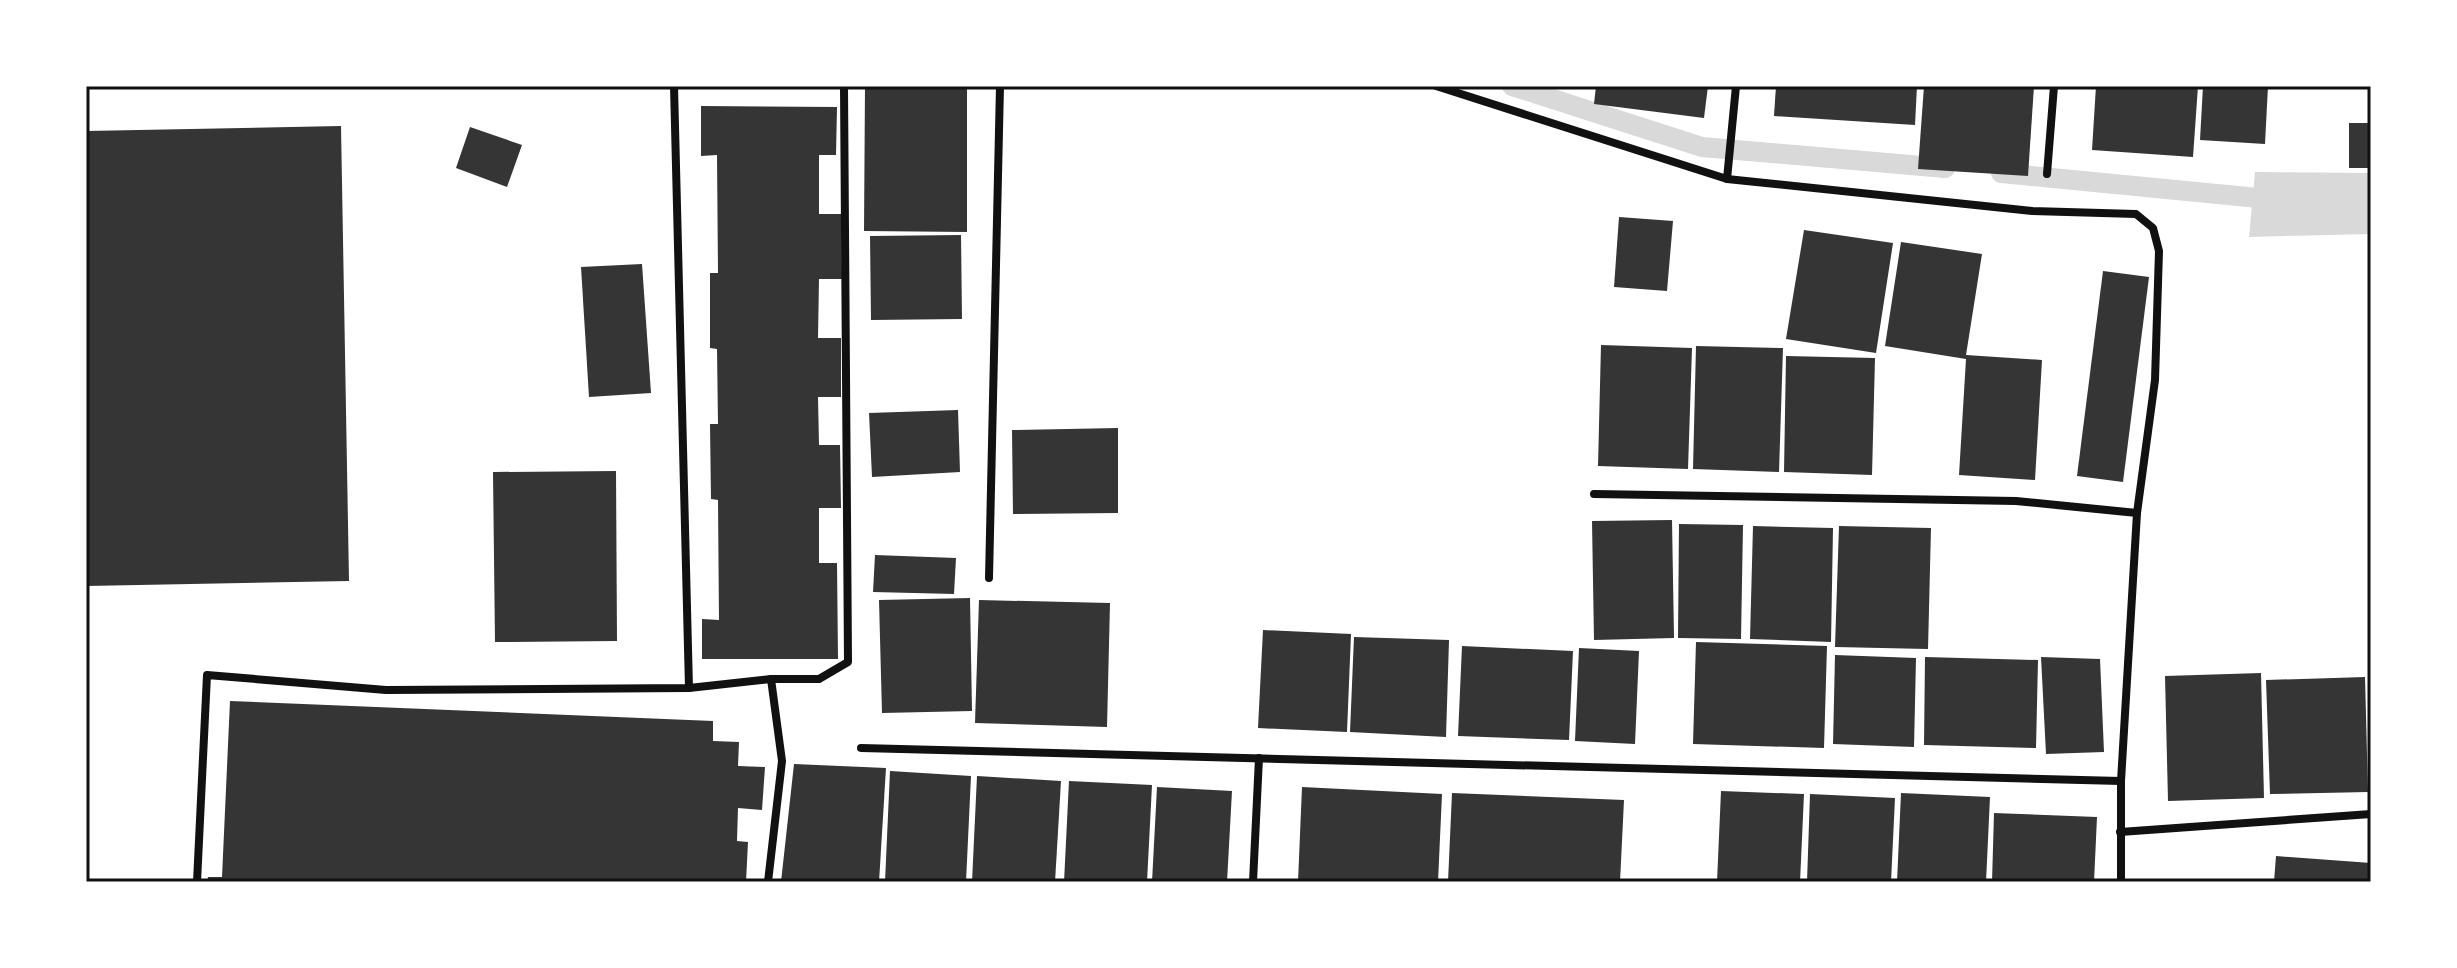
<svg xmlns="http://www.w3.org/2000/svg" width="2457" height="968" font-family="'Fira Sans Condensed',sans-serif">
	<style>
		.water { fill: #d9d9d9 }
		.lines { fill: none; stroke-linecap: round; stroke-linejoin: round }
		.stream { stroke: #d9d9d9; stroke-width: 20 }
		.building { fill: #353535 }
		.minor { stroke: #111; stroke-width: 8 }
		.neatline { fill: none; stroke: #111; stroke-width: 3 }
	</style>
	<rect width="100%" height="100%" fill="#fff"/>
	<!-- water -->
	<polygon class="water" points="2255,172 2371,173 2371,234 2249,237"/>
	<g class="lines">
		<!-- stream -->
		<g class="stream">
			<polyline points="1512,86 1702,147 1945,168"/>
			<polyline points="2001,173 2279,200"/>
		</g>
	</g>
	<!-- building -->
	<g class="building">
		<polygon points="865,86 967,86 967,232 864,231"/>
		<polygon points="1596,86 1708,86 1704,118 1594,104"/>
		<polygon points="1776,86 1917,86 1915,125 1774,116"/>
		<polygon points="1924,86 2034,86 2028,176 1918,169"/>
		<polygon points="2096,86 2198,86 2193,157 2092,150"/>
		<polygon points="2203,86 2268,86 2265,144 2200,140"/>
		<polygon points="701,106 837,107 836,155 819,155 819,214 841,214 842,279 819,279 818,338 841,338 841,397 818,397 819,445 840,445 841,508 819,508 819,563 837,563 838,659 702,659 702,619 719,620 718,500 711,499 710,424 718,424 717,349 710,348 710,273 718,273 717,155 701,156"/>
		<rect x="2349" y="123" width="22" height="45"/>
		<polygon points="341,126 349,581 86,586 86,131"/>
		<polygon points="470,127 522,145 507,187 456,168"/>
		<polygon points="1619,217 1673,221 1667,291 1614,287"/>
		<polygon points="1804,230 1893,243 1876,353 1786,339"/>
		<polygon points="961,235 962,319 871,320 870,236"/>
		<polygon points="1901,242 1982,254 1966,355 2042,360 2035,480 1959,475 1966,359 1885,346"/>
		<polygon points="642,264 651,393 589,397 581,267"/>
		<polygon points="2103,271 2149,277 2123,482 2077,476"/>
		<polygon points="1601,345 1692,348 1688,469 1598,466"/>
		<polygon points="1696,346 1783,348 1779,472 1693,469"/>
		<polygon points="1786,356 1875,358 1872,475 1784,472"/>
		<polygon points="958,410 960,472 872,477 869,413"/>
		<polygon points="1118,428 1118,513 1013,514 1012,430"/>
		<polygon points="616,471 617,641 495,642 493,472"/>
		<polygon points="1672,520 1674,638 1594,640 1592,521"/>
		<polygon points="1679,524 1743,525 1741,639 1678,638"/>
		<polygon points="1753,526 1833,528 1831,642 1750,639"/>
		<polygon points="1839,526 1931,528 1928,649 1835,647"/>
		<polygon points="875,555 956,558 954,594 873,592"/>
		<polygon points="970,598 972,711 882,713 879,600"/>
		<polygon points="979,600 1110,603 1107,727 975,723"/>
		<polygon points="1263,630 1351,634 1347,732 1258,728"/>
		<polygon points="1354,637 1449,640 1446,737 1350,732"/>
		<polygon points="1696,642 1827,646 1824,748 1693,744"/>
		<polygon points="1462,646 1573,651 1569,740 1458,736"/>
		<polygon points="1579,648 1639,651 1635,744 1575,741"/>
		<polygon points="1835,655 1916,658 1914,747 1833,744"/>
		<polygon points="1925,657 2038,660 2036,748 1924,745"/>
		<polygon points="2041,657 2100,659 2104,752 2046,754"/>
		<polygon points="2261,673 2264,798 2168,801 2165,676"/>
		<polygon points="2365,677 2368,792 2270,794 2266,680"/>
		<polygon points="230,701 713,721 713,741 739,742 738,766 765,767 762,810 738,808 737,841 748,842 746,882 207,882 208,877 222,877"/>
		<polygon points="794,764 886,768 879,882 781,882"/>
		<polygon points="890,771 971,776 966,882 885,882"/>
		<polygon points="977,776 1061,781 1055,882 972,882"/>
		<polygon points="1069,781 1152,785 1147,882 1064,882"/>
		<polygon points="1157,787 1232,791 1227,882 1152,882"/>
		<polygon points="1302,787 1442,794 1438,882 1298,882"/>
		<polygon points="1721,791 1804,794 1800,882 1717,882"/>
		<polygon points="1452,793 1624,800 1620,882 1448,882"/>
		<polygon points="1901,793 1990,797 1986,882 1897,882"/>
		<polygon points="1810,794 1895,798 1891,882 1807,882"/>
		<polygon points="1994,813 2097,817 2094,882 1992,882"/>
		<polygon points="2276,856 2371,863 2371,882 2274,882"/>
	</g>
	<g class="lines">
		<!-- minor -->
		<g class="minor">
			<polyline points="674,86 689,688"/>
			<polyline points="1436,86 1727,179 1736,86"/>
			<polyline points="2047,174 2054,86"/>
			<polyline points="1727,179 2032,211 2136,214 2153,228 2159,251 2155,380 2137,513 2121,781 2121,882"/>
			<polyline points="1594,494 2016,501 2137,513"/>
			<polyline points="989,578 1000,86"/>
			<polyline points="861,748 2121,781"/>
			<polyline points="2120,832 2371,814"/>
			<polyline points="197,882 207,675 386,690 689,688 771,679 819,679 848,662 844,86"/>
			<polyline points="768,882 782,761 771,679"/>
			<polyline points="1253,882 1259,758"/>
		</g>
	</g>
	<!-- border -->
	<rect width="2457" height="968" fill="none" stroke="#ffffff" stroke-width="176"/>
	<rect x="88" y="88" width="2281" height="792" class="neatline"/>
</svg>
